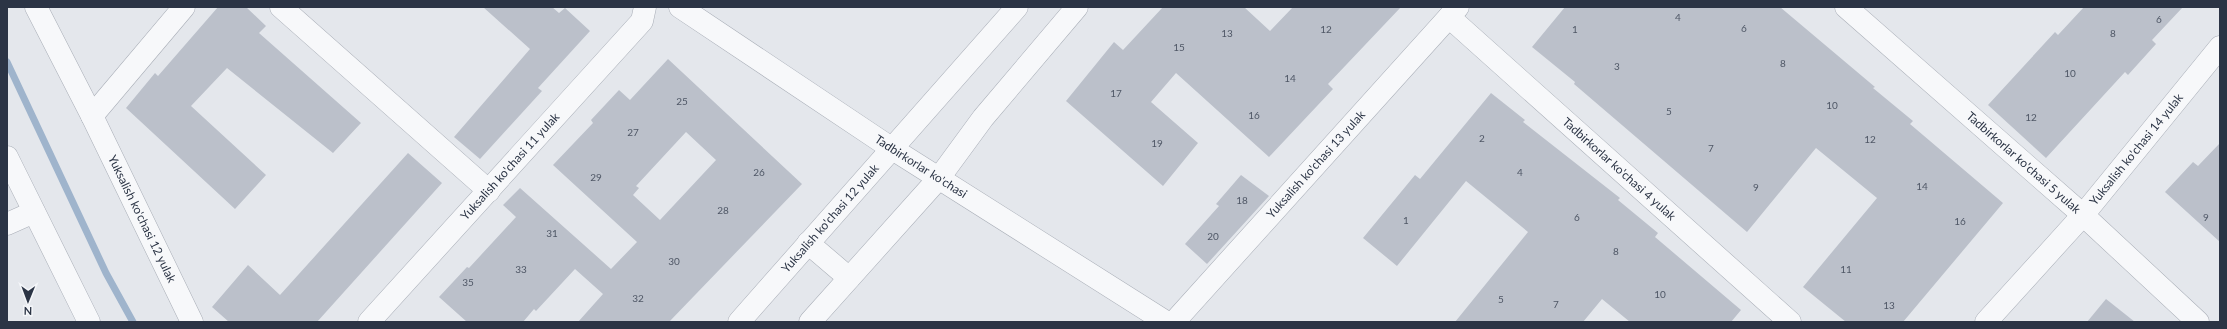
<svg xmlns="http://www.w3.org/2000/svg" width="2227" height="329" font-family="Lato,sans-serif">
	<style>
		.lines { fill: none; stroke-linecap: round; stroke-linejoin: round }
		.stream { stroke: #9fb4cc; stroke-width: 7 }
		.building { fill: #bbc0ca; fill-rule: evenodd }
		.minor-casing { stroke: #a9aeb7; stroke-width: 23 }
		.minor { stroke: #f7f8fa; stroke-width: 22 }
		.labels { text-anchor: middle; stroke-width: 4; stroke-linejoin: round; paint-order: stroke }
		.number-label { font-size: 10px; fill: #4f5766 }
		.street-label { font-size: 12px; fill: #2b3445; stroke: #f4f6f9 }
	</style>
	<rect width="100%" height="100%" fill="#e4e7ec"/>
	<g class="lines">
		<!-- stream -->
		<polyline class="stream" points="7,62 106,273 133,322"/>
	</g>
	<!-- building -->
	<g class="building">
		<polygon points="218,7 246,7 266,26 259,33 361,123 333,153 227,68 191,106 266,175 235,209 126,108 155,73 158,76"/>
		<polygon points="483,7 552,7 559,13 565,8 590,31 538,88 542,91 480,159 454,137 530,49"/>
		<polygon points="1163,7 1244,7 1270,31 1293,7 1401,7 1328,84 1333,89 1269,157 1176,73 1151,102 1198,143 1163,186 1066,101 1114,42 1123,50"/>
		<polygon points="1565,7 1780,7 1875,87 1873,88 1913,121 1910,124 2003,203 1903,322 1846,322 1803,287 1877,198 1816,148 1747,232 1574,84 1575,82 1532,47"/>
		<polygon points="2084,7 2183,7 2152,40 2156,44 2128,75 2125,72 2046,158 1988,105 2055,32 2058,35"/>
		<path d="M668,59L802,184L669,322H578L603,294L575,269L536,311L534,309L523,322H467L439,297L467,267L469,268L516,217L503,205L520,188L611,269L637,242L553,165L593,123L591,120L619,90L630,100ZM686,132L716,160L660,220L633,195L639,188L636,186Z"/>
		<polygon points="1491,93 1525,120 1523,122 1620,198 1618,200 1658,233 1655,237 1741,310 1731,322 1630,322 1602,299 1583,322 1455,322 1528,232 1466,181 1397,266 1363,238 1415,175 1420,179"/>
		<polygon points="2220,143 2220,242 2165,192 2193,162 2198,166"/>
		<polygon points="408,153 442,183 317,322 229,322 212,307 248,265 280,295"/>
		<polygon points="1241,175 1269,196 1207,264 1185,244 1219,206 1216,204"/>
		<polygon points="2106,299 2135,322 2087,322"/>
	</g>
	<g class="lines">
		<defs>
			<g id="minor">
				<polyline points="36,7 92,116"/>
				<path id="s1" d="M184,7L92,116L192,322"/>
				<polyline points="281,7 489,191"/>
				<path id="s2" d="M680,7L891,148L1166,322"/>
				<path id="s3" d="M1846,7L2083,215L2198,322"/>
				<path id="s4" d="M1449,17L1790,322"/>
				<polyline points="7,157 89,322"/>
				<polyline points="7,224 34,212"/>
				<polyline points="808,243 849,278"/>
				<path id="s5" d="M369,322L642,21L645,7"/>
				<path id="s6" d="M739,322L1017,7"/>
				<polyline points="810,322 939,178 983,118 1077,7"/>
				<path id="s7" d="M1174,322L1458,7"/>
				<path id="s8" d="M1986,322L2083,215L2220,47"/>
			</g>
		</defs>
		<!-- minor casing -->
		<use href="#minor" class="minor-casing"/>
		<!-- minor -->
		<use href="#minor" class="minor"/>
	</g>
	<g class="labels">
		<!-- number labels -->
		<g class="number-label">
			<text x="1678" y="21">4</text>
			<text x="2159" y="23">6</text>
			<text x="1744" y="32">6</text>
			<text x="1326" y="33">12</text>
			<text x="1575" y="33">1</text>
			<text x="1227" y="37">13</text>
			<text x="2113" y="37">8</text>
			<text x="1179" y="51">15</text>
			<text x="1783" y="67">8</text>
			<text x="1617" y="70">3</text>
			<text x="2070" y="77">10</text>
			<text x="1290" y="82">14</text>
			<text x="1116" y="97">17</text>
			<text x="682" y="105">25</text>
			<text x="1832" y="109">10</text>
			<text x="1669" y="115">5</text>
			<text x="1254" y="119">16</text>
			<text x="2031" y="121">12</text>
			<text x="633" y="136">27</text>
			<text x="1482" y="142">2</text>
			<text x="1870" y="143">12</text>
			<text x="1157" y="147">19</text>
			<text x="1711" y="152">7</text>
			<text x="759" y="176">26</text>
			<text x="1520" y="176">4</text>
			<text x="596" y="181">29</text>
			<text x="1922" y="190">14</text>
			<text x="1756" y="191">9</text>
			<text x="1242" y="204">18</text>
			<text x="723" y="214">28</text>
			<text x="1577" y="221">6</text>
			<text x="2206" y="221">9</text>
			<text x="1406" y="224">1</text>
			<text x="1960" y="225">16</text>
			<text x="552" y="237">31</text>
			<text x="1213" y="240">20</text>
			<text x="1616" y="255">8</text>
			<text x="674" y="265">30</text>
			<text x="521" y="273">33</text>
			<text x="1846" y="273">11</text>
			<text x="468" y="286">35</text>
			<text x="1660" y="298">10</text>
			<text x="638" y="302">32</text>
			<text x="1501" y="303">5</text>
			<text x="1556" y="308">7</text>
			<text x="1889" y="309">13</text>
		</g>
		<!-- street labels -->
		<g class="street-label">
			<text dy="4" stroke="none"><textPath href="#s8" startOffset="229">Yuksalish ko'chasi 14 yulak</textPath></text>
			<text dy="4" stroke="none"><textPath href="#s3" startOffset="236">Tadbirkorlar ko'chasi 5 yulak</textPath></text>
			<text dy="4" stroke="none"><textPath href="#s7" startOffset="212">Yuksalish ko'chasi 13 yulak</textPath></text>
			<text dy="4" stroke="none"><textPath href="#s5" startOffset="210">Yuksalish ko'chasi 11 yulak</textPath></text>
			<text dy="4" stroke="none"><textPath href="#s2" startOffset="289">Tadbirkorlar ko'chasi</textPath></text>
			<text dy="4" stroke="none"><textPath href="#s4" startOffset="228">Tadbirkorlar ko'chasi 4 yulak</textPath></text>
			<text dy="4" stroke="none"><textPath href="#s6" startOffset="138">Yuksalish ko'chasi 12 yulak</textPath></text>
			<text dy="4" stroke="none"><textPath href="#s1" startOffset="257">Yuksalish ko'chasi 12 yulak</textPath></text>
		</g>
	</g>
	<!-- border -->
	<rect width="2227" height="329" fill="none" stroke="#2b3445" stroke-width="16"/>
	<!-- north arrow -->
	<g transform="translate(28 301) rotate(181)" stroke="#f4f6f9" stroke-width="3" paint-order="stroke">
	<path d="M0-3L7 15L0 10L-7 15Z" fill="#2b3445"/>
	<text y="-6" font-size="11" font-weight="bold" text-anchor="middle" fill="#2b3445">N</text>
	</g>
</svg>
